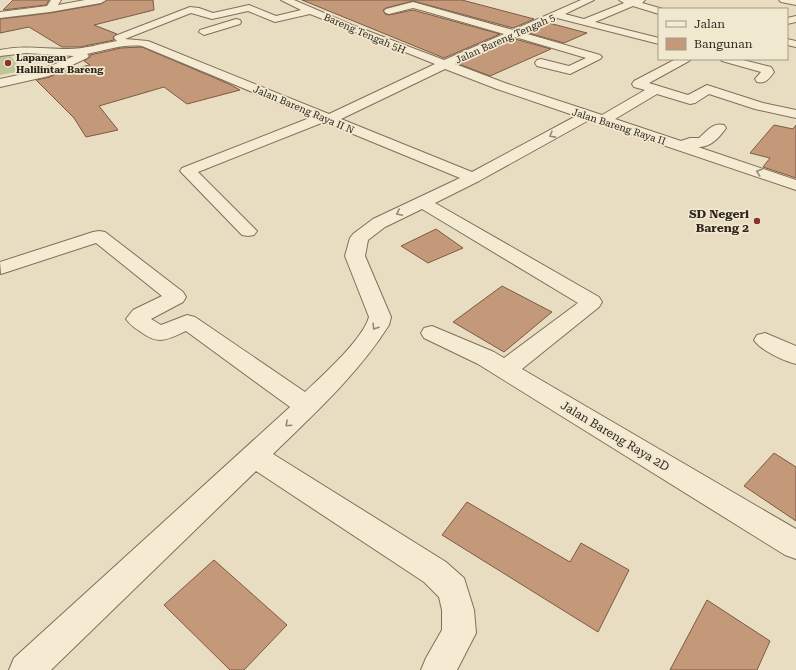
<svg xmlns="http://www.w3.org/2000/svg" width="796" height="670" font-family="'Roboto Serif',serif">
	<style>
		.green { fill: #c0c596 }
		.building { fill: #c4997a; stroke: #7d5a43 }
		.lines { fill: none; stroke-linecap: round; stroke-linejoin: round }
		.minor-casing { stroke: #806f5a; stroke-width: 2 }
		.minor { fill: #f5ebd3; fill-rule: evenodd }
		.oneway { stroke: #938978 }
		.poi-dot { fill: #893030; stroke: #f1e8d0; stroke-width: 1.5 }
		.labels { text-anchor: middle; stroke-width: 3.5; stroke-linejoin: round; paint-order: stroke }
		.far-street-label { font-size: 10px; fill: #31271d; stroke: #f1e8d0 }
		.far-poi-label { font-size: 10px; font-weight: bold; fill: #31271d; stroke: #f1e8d0; text-anchor: start }
		.poi-label { font-size: 12px; font-weight: bold; fill: #31271d; stroke: #f1e8d0; text-anchor: end }
		.street-label { font-size: 12px; fill: #31271d; stroke: #f1e8d0 }
	</style>
	<rect width="100%" height="100%" fill="#e9ddc1"/>
	<!-- green -->
	<polygon class="green" points="9,54 22,71 0,75 0,55"/>
	<!-- building -->
	<g class="building">
		<polygon points="13,0 49,0 46,5 3,10"/>
		<polygon points="107,0 153,0 154,10 94,25 117,34 113,37 114,40 80,47 62,47 29,27 0,33 0,19 50,13 101,4"/>
		<polygon points="302,0 462,0 534,19 513,28 413,1 386,8 383,10 385,14 389,15 413,10 500,34 444,58"/>
		<polygon points="549,23 587,33 564,43 528,33"/>
		<polygon points="515,39 551,49 490,76 459,64"/>
		<polygon points="142,47 229,84 240,90 187,104 164,87 99,106 118,130 86,137 74,118 36,80 50,77 62,71 90,65 84,61 90,57 90,55 121,48"/>
		<polygon points="774,125 793,129 796,125 796,178 763,167 770,158 750,153"/>
		<polygon points="436,229 463,248 428,263 401,246"/>
		<polygon points="502,286 552,312 504,352 453,322"/>
		<polygon points="774,453 796,467 796,521 744,486"/>
		<polygon points="467,502 570,562 581,543 629,570 598,632 442,535"/>
		<polygon points="214,560 287,625 244,670 230,670 164,605"/>
		<polygon points="707,600 770,641 757,670 670,670"/>
	</g>
	<g class="lines">
		<defs>
			<g id="minor">
				<polygon points="51,0 61,0 58,5 85,0 106,0 101,3 50,12 0,18 0,12 47,6"/>
				<path d="M281,0H294L352,25L444,60L504,34L421,10L413,8L389,14L386,13L384,11L386,9L413,2L513,30L581,0H594L565,14L584,19L624,3L619,0H645L642,3L663,9H659V14L633,6L595,22L659,38V44L557,18L524,33L600,55L602,57L600,59L570,74L537,66L535,63L537,60L541,59L569,66L586,58L515,37L455,64L505,83L602,115L645,90L634,87L632,84L634,81L676,59H691L689,61L649,83L688,95L707,85L763,103L796,110V118L755,109L709,94L695,103L690,104L657,94L615,119L681,141L690,138H699C707,131 713,122 724,125L726,128C720,137 710,148 698,147L796,180V190L589,120L479,181L435,203L599,297L602,302L599,307L522,369L796,529V559L785,555L478,364L424,338L421,333L424,328L432,326L494,352L504,358L578,303L422,209L385,227L368,240L365,256L391,317L389,325C358,374 314,414 273,454L446,562L464,578L474,610L476,633L457,670H421L426,658L442,630V610L439,597L424,582L256,471L51,670H9L14,658L290,407L186,331C167,340 158,345 141,332C135,328 130,325 126,319L133,310L162,296L96,243L1,274L0,262L93,232L99,231L105,232L183,292L186,297L183,302L151,319L161,325L187,315L195,317L305,392C323,375 363,339 369,317L345,256L350,238L353,234L373,219L460,178L324,122L198,172L257,231L254,235L248,236L242,235L180,171L182,168L312,117L142,46C123,44 106,50 87,54L89,56L87,58L49,76L0,87V79L41,70L74,56L26,53L0,56V50C25,45 43,49 68,49C84,49 100,44 117,41L114,38L115,36L190,7L199,8L213,13L249,5L276,16L301,10ZM248,11L275,22L310,14L435,64L329,114L148,41L125,39L191,13L212,19ZM445,69L497,89L576,116L472,172L341,119Z"/>
				<polygon points="779,0 796,0 796,5 781,2"/>
				<polygon points="796,16 796,22 787,24 787,18"/>
				<polygon points="236,19 240,20 241,22 240,24 204,35 199,32 200,30"/>
				<polygon points="787,39 796,41 796,47 787,45"/>
				<path d="M720,59H739L771,67L774,72C769,79 765,84 757,82L755,79L761,72L722,61Z"/>
				<path d="M765,333L796,346V364C784,361 760,350 754,340L757,335Z"/>
			</g>
		</defs>
		<!-- minor casing -->
		<use href="#minor" class="minor-casing"/>
		<!-- minor -->
		<use href="#minor" class="minor"/>
	</g>
	<!-- one-way arrows -->
	<defs><path id="oneway-chevron" d="M-2-3.5L2.5 0L-2 3.5" fill="none" stroke-width="1.6" stroke-linecap="round" stroke-linejoin="round"/></defs>
	<g class="oneway">
		<use href="#oneway-chevron" transform="translate(552 135) rotate(151)"/>
		<use href="#oneway-chevron" transform="translate(759 172) rotate(-161)"/>
		<use href="#oneway-chevron" transform="translate(399 213) rotate(155)"/>
		<use href="#oneway-chevron" transform="translate(375 327) rotate(123)"/>
		<use href="#oneway-chevron" transform="translate(288 424) rotate(137)"/>
	</g>
	<!-- markers -->
	<g class="poi-dot">
		<circle cx="8" cy="63" r="4"/>
		<circle cx="757" cy="221" r="4"/>
	</g>
	<g class="labels">
		<!-- far-street labels -->
		<g class="far-street-label">
			<text transform="translate(365 33) rotate(23)" y="4">Bareng Tengah 5H</text>
			<text transform="translate(505 38) rotate(-24)" y="4">Jalan Bareng Tengah 5</text>
			<text transform="translate(304 109) rotate(23)" y="4">Jalan Bareng Raya II N</text>
			<text transform="translate(619 126) rotate(18)" y="4">Jalan Bareng Raya II</text>
		</g>
		<!-- far-poi labels -->
		<g class="far-poi-label">
			<text x="16" y="61">Lapangan<tspan x="16" dy="12">Halilintar Bareng</tspan></text>
		</g>
		<!-- poi labels -->
		<g class="poi-label">
			<text x="749" y="218">SD Negeri<tspan x="749" dy="14">Bareng 2</tspan></text>
		</g>
		<!-- street labels -->
		<g class="street-label">
			<text transform="translate(615 436) rotate(31)" y="4">Jalan Bareng Raya 2D</text>
		</g>
	</g>
	<!-- legend -->
	<rect x="658" y="8" width="130" height="52" fill="#f1e8d0" stroke="#a49b88"/>
	<rect x="666" y="21" width="20" height="6" fill="#f5ebd3" stroke="#a49b88"/>
	<text x="694" y="28" font-size="12" fill="#31271d">Jalan</text>
	<rect x="666" y="38" width="20" height="12" fill="#c4997a" stroke="#a49b88"/>
	<text x="694" y="48" font-size="12" fill="#31271d">Bangunan</text>
</svg>
